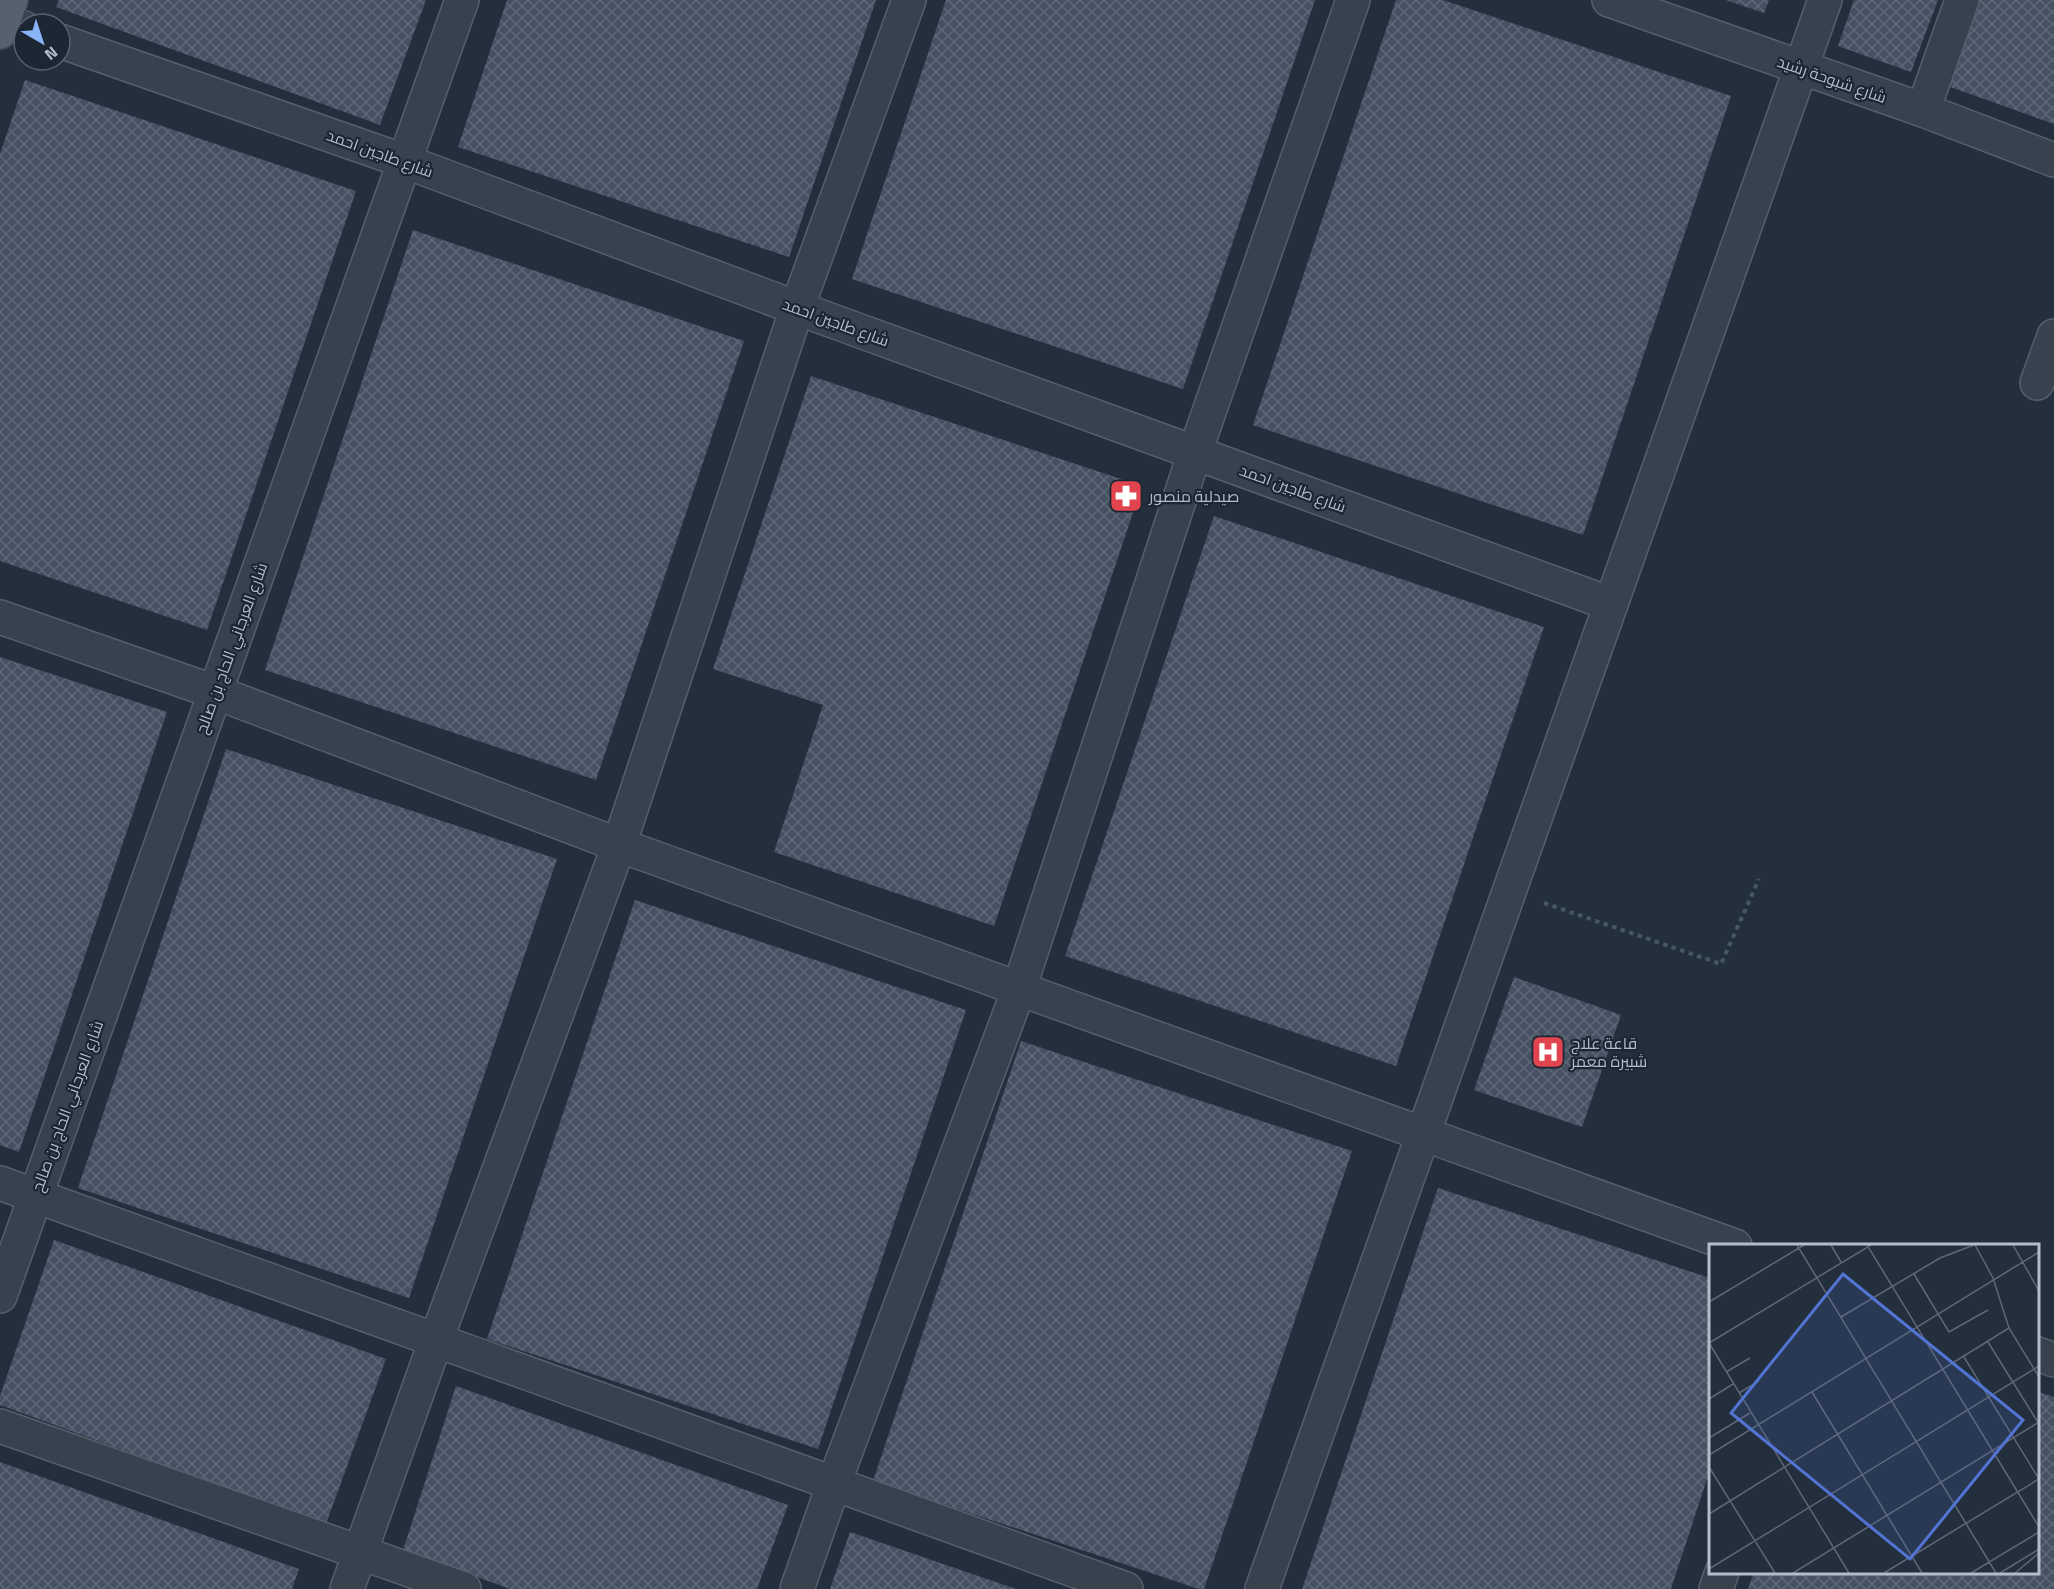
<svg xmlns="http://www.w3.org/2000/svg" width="2054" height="1589" font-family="'Titillium Web',Cairo,sans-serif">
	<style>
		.building { fill: url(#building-cross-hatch) }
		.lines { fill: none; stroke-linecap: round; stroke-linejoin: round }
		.street-casing { stroke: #565f6c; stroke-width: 36 }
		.primary-casing { stroke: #414a57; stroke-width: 36 }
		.path { stroke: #44595c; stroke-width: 4; stroke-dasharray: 4.5 4.5; stroke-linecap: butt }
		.street { stroke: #38414e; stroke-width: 33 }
		.primary { stroke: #56606e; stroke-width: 33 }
		.labels { text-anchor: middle; stroke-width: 4.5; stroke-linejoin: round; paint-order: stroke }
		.street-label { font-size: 16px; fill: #b4bcc9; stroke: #1d2633 }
		.poi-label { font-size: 16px; fill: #b4bcc9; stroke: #1d2633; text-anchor: start }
		.inset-road { fill: none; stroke: #5e6776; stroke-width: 1.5 }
		.view { fill: #5274d3; fill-opacity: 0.15; stroke: #5274d3; stroke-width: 3 }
		.inset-edge { fill: none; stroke: #b4bcc9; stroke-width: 3 }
	</style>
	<defs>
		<pattern id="building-cross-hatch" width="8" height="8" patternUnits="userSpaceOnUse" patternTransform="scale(1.5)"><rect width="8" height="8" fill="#455162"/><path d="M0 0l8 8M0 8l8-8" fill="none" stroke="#5d6877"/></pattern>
	</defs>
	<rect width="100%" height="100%" fill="#242f3e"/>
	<!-- building -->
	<g class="building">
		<polygon points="59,0 426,0 380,125 56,7"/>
		<polygon points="507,0 876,0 789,257 458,147"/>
		<polygon points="946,0 1315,0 1183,389 852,279"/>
		<polygon points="1396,0 1443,0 1731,96 1583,535 1253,425"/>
		<polygon points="1726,0 1769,0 1764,13"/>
		<polygon points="1854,0 1938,0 1911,72 1838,46"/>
		<polygon points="1969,0 2054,0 2054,124 1939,83"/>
		<polygon points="25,80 356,191 207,630 0,561 0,154"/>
		<polygon points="413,230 744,341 596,780 265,670"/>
		<polygon points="811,376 1142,486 994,926 774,852 823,705 713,669"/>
		<polygon points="1214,516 1544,627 1396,1066 1065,956"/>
		<polygon points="0,657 167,712 19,1152 0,1145"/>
		<polygon points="226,749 557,859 409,1298 78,1188"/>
		<polygon points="635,900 966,1010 818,1449 487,1339"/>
		<polygon points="1514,977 1621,1015 1582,1127 1474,1090"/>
		<polygon points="1021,1041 1352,1151 1204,1589 1199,1589 873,1481"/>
		<polygon points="1438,1188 1710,1278 1710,1470 1671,1589 1302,1589"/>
		<polygon points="54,1240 386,1359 326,1524 0,1405 0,1396"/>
		<polygon points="456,1386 788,1505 757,1589 510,1589 403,1550"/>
		<polygon points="2038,1392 2054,1397 2054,1589 1748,1589 1754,1572 2038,1572"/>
		<polygon points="0,1462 299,1569 292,1589 0,1589"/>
		<polygon points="850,1532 1016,1589 830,1589"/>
	</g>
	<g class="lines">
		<defs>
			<g id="street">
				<polyline points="1609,0 1923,110 2054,160"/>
				<polyline points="0,20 24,28"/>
				<polyline points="60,41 404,161 797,308 1611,604"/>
				<polyline points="1923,110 1962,0"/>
				<polyline points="2037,383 2054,336"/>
				<polyline points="0,617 215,692 619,845 1735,1246"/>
				<polyline points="0,1183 1126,1589"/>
				<polyline points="0,1296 462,0"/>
				<polyline points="2038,1354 2054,1360"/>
				<polyline points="0,1426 464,1589"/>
				<polyline points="347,1589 436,1340 619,845 797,308 909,0"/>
				<polyline points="797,1589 834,1483 1019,989 1195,452 1353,0"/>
				<polyline points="1262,1589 1825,0"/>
				<polyline points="1716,1589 1722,1572"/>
			</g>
			<polyline id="primary" points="0,32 11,0"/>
		</defs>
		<!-- street casing -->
		<use href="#street" class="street-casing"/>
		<!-- primary casing -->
		<use href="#primary" class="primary-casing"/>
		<!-- path -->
		<polyline class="path" points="1544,903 1721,964 1759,879"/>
		<!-- street -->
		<use href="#street" class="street"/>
		<!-- primary -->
		<use href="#primary" class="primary"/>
	</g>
	<!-- icons -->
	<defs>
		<symbol id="pharmacy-square" viewBox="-11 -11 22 22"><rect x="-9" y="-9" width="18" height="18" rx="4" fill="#e0444e" stroke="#1d2633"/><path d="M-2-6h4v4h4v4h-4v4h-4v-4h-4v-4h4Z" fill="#fff"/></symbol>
		<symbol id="hospital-square" viewBox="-11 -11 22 22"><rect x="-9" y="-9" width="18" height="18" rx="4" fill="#e0444e" stroke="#1d2633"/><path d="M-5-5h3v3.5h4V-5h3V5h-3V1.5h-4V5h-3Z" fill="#fff"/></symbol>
	</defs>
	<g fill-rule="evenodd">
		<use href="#pharmacy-square" x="1107" y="477" width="38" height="38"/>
		<use href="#hospital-square" x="1529" y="1033" width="38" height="38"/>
	</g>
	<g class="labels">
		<!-- street labels -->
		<g class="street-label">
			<text transform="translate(1832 79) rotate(19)" y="6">شارع شبوحة رشيد</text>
			<text transform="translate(380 153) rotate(20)" y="6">شارع طاجين احمد</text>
			<text transform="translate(836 322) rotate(20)" y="6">شارع طاجين احمد</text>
			<text transform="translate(1293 488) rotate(20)" y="6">شارع طاجين احمد</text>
			<text transform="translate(231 648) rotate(-70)" y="6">شارع العرجاني الحاج بن صالح</text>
			<text transform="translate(67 1106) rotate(-70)" y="6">شارع العرجاني الحاج بن صالح</text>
		</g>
		<!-- poi labels -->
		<g class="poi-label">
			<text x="1149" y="502">صيدلية منصور</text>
			<text x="1571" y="1049">قاعة علاج<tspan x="1571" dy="18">شبيرة معمر</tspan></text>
		</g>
	</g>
	<!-- overview -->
	<g transform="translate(1709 1244)">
		<rect width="330" height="330" fill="#242f3e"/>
		<path class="inset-road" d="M88,1L287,329M122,1L132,18M158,1L330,283M266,1L284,34L300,84L330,133M304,1L330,47M205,30L240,88L279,66M0,58L95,1M132,73L231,14L265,1M279,98L330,180M0,99L140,329M0,99L162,1M255,113L330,235M17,128L41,114M103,148L213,329M30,149L50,137M0,155L24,140M0,194L41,169M0,211L330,8M0,223L66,329M0,270L300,84M0,325L330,122M84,329L330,178M175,329L330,235M262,329L330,288M291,329L330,305M306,329L330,309"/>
		<path class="view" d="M134,30L314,176L201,315L22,169Z"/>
		<rect width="330" height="330" class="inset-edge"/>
	</g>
	<!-- north arrow -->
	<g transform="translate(42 42) rotate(141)"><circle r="28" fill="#1d2633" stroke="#59626f" stroke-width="1.5"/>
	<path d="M0-4.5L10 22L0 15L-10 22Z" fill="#8ab4f8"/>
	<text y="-9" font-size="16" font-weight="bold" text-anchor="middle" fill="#b4bcc9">N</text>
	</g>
</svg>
